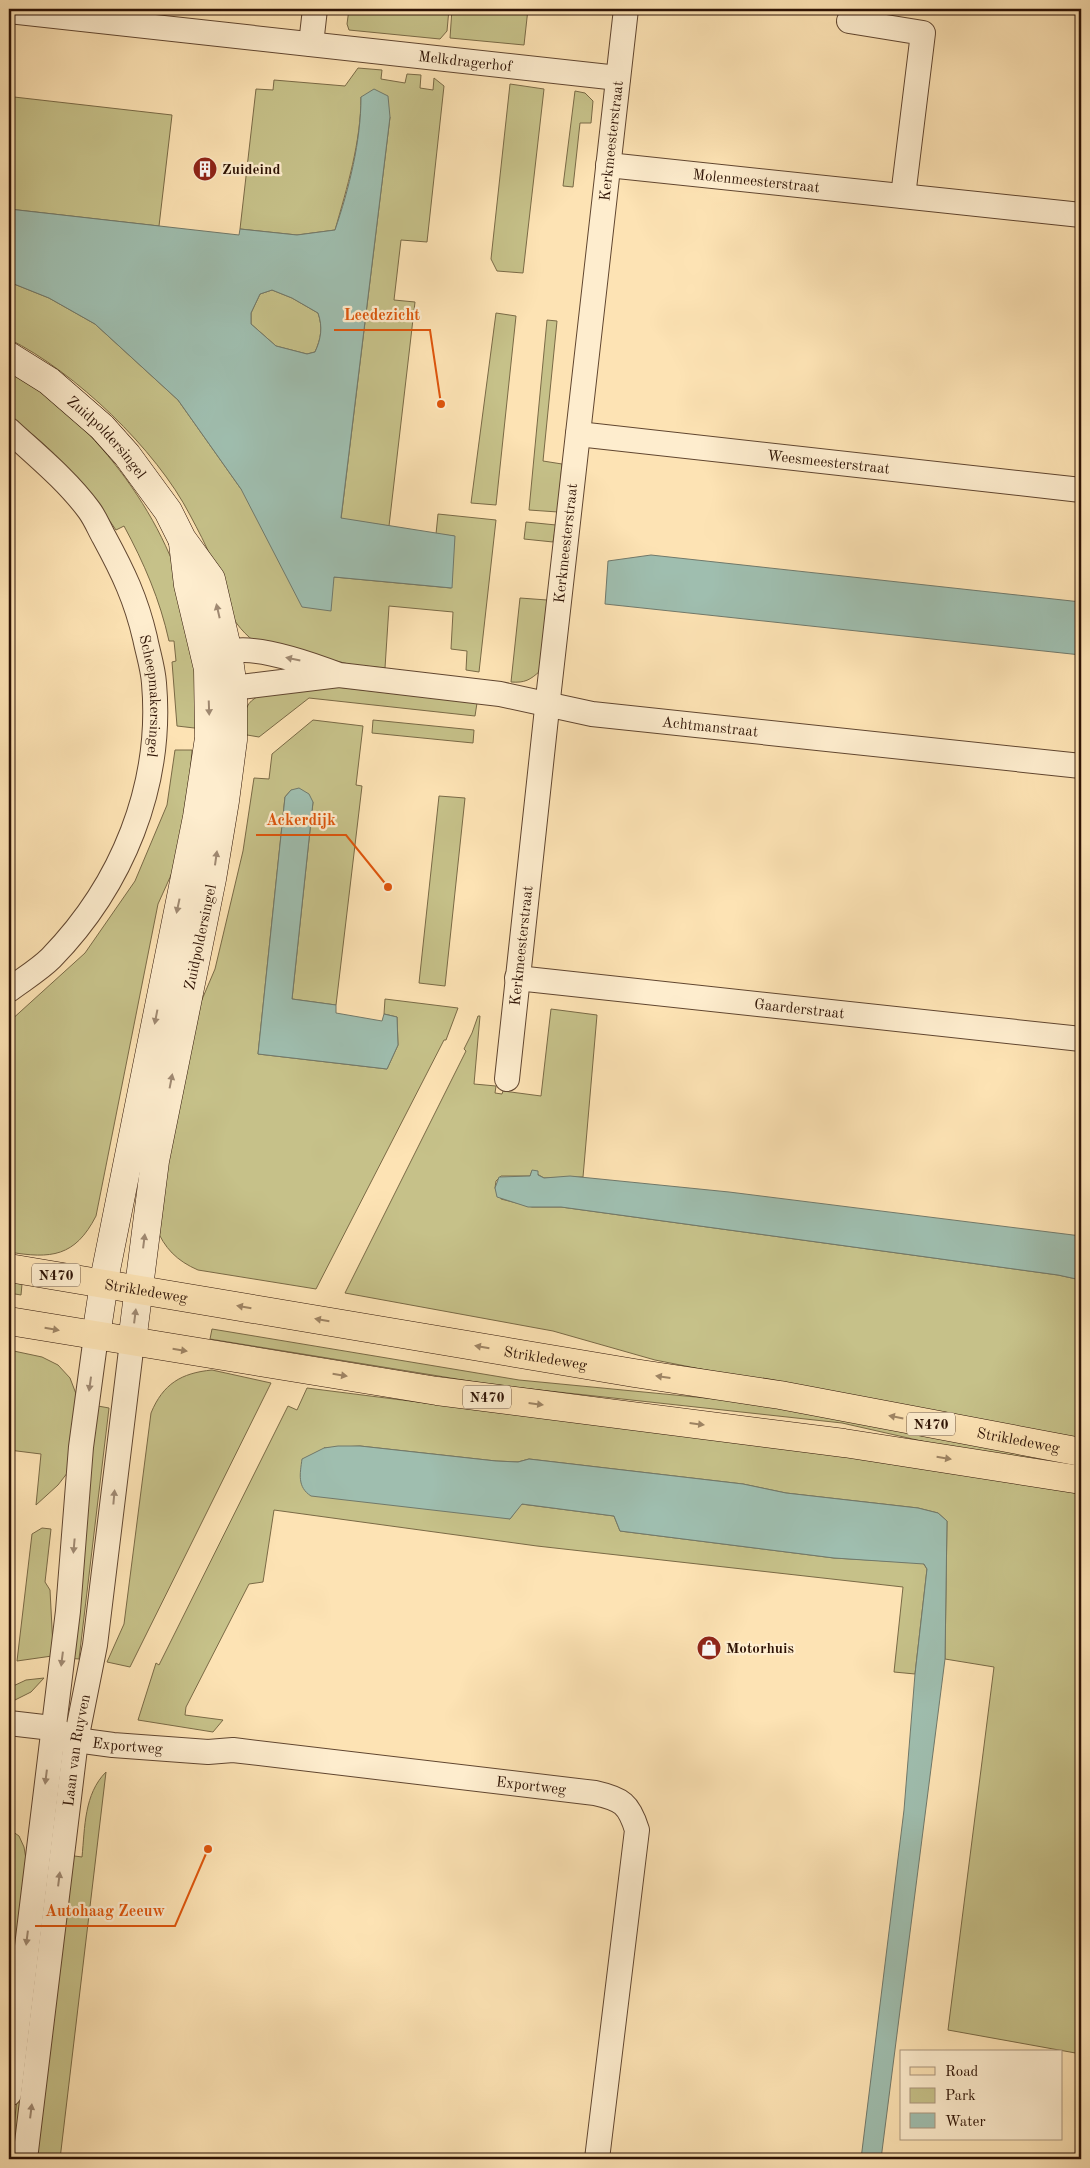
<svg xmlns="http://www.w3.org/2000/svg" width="1090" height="2168" font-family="'Old Standard TT',serif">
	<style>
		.green { fill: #c6c189; stroke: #7a6a46 }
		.water { fill: #9fbeaf; stroke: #71796b; fill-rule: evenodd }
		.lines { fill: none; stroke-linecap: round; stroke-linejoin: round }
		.street-casing { stroke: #614630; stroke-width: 26 }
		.secondary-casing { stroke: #2d1204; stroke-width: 29 }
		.primary-casing { stroke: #2d1204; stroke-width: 29 }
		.street { stroke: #feedce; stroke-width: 24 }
		.secondary { stroke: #feedce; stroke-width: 28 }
		.primary { stroke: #fde3b4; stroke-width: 28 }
		.oneway { fill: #a08a73 }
		.oneway2 { fill: #9f8565 }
		.labels { text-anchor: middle; stroke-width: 4.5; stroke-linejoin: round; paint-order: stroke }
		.shield { fill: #feedce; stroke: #6c5441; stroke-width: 1 }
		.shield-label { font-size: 14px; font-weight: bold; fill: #2d1204 }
		.street-label { font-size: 15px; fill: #2d1204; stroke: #feedce }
		.poi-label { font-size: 15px; font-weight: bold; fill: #2d1204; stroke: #feedce; text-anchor: start }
		.leader { fill: none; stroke: #df550c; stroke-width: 2 }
		.callout-dot { fill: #df550c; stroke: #feedce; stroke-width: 2 }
		.callout-label { font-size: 16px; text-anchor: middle; font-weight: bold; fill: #df550c; stroke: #feedce; stroke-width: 4.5; stroke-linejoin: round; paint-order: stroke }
	</style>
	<rect width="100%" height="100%" fill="#fde3b4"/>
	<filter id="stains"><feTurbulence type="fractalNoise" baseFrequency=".004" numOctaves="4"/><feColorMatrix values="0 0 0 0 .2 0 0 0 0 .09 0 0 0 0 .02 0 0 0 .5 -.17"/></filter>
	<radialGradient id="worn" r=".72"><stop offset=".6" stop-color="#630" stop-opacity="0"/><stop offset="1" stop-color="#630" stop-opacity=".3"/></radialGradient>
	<!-- green -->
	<g class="green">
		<polygon points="349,9 449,9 447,31 440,39 349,30 347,24"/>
		<polygon points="452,9 528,9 524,45 450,38"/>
		<path d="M358,68L382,70L381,79L405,83L407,74L421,75L420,88L433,90L434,78L444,86L427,242L401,240L394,300L415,302L389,526L341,519L390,117L361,97C361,142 347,188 335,230L297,235L240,229L256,89L273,90L274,80L345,86Z"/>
		<polygon points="510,84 544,89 523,273 497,271 491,259"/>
		<polygon points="575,91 585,93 593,101 591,123 580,123 573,187 563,186"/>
		<polygon points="14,97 172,115 159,226 9,209 9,151"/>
		<path d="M9,282L49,298L95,324L178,400L241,489L334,577L451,588L454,536L436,534L438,514L496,520L479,672L466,670L467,651L451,649L453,612L389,606L385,668L353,665L255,642C224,618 225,594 212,560C206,545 198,530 190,515C156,449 75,372 9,339Z"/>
		<path d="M272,290L292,298L318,313C323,327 321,339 315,352L307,354L276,346L251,324V313L260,294Z"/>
		<polygon points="496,313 516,316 496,505 471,503"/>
		<polygon points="547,320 557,321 543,461 562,464 558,512 529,510"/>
		<path d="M9,372C88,413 167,517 186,605C195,645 197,688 203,729L177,726L172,662L176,661L174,641H169C160,600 144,563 124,526L116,530C86,486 54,447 9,417Z"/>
		<polygon points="526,522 556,525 553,542 524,539"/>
		<path d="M520,598L547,600L540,671C530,680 525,683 511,682Z"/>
		<path d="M319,685L477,703L475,716L309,698L259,737L241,734C243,725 243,715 247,707C255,688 301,688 319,685Z"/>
		<path d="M313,720L363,726L356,785L362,786L336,1005L292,999L313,802L291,790L285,797L258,1054L387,1069L398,1045L397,1017L384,1014L385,999L458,1008L446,1040H444L316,1289L198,1270C177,1261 164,1248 156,1227L189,1030L215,969L243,851L254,778L269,779L272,754Z"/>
		<polygon points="373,720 474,730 473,743 372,733"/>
		<path d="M175,750H192L185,844L158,904L96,1216C75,1257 51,1259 9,1252V1022L85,953L135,881L167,805Z"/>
		<polygon points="439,796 465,798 445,986 419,983"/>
		<polygon points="551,1009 597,1015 583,1177 544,1178 532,1171 530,1176 501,1176 496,1181 495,1188 501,1199 532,1207 561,1207 1058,1275 1081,1280 1081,1444 655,1360 553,1331 345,1293 466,1051 464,1049 472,1033 478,1016 480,1016 474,1084 496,1086 495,1093 502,1094 503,1091 541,1096"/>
		<polygon points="9,1282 22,1284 21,1295 9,1293"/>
		<polygon points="212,1329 519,1380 799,1407 1081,1461 1081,1469 979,1454 842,1423 494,1385 210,1339"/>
		<polygon points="9,1350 42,1357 58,1365 70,1378 78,1399 68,1472 58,1485 36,1505 41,1454 9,1450"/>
		<path d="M212,1370L271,1383L130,1667L107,1662L124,1624L151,1413C163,1384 181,1373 212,1370Z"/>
		<polygon points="307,1388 1081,1486 1081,2054 948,2030 994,1667 945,1659 947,1521 938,1513 918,1508 786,1493 743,1484 529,1459 518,1462 496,1461 360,1446 324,1448 510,1519 521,1504 614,1516 620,1531 834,1558 923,1563 927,1569 915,1674 894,1672 903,1587 537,1546 274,1510 263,1582 249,1584 186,1707 185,1715 223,1720 213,1732 138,1720 156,1663 159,1665 288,1406 297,1410"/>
		<polygon points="98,1406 109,1408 79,1659 67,1658"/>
		<polygon points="42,1528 51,1529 45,1582 50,1590 53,1647 52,1656 17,1661 32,1534"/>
		<polygon points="44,1678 31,1692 9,1703 9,1688 26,1680"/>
		<path d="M106,1772L60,2159H32L67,1855L82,1857C85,1827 84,1794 106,1772Z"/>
		<polygon points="9,1829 19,1836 24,1847 29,1877 9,2019"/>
		<polygon points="25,2072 18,2159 10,2159 20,2075"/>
	</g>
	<!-- water -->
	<g class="water">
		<path d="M374,89L388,96L390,117L341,518L455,536L452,588L334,577L331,611L302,607L241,489L178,400L95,324L49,298L9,282V209L239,235L240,229L297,235L335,230C349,189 361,141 361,97ZM272,290L292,298L318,313C323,327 321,339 315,352L307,354L276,346L251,324V313L260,294Z"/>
		<polygon points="651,555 1081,602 1081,655 605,604 608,561"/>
		<polygon points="299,788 309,794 313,802 292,999 336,1005 336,1013 382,1021 384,1014 397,1017 398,1045 387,1069 258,1054 285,797 291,790"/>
		<polygon points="532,1170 538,1171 538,1175 544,1178 570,1176 729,1192 1081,1236 1081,1280 1058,1275 561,1207 528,1207 497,1197 495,1188 499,1177 530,1176"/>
		<path d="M338,1446H360L496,1461L518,1462L529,1459L743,1484L786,1493L918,1508L938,1513L947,1521L945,1659L881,2159H861L904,1810L915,1674L927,1569L924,1564L834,1558L620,1531L614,1516L522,1504L510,1519L311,1496C297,1487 300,1474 302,1459L324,1448Z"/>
	</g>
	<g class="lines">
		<defs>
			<g id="street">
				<path id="s1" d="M9,11L618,78"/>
				<polyline points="849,21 923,33 903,196"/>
				<polyline points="311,44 315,9"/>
				<path id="s2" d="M608,165L1081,215"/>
				<path id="s3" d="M9,430C36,455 67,480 89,510C95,518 99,528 104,537C123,572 136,599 145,638C148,653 153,668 154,683C163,786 122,885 51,958C39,970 22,980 9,990"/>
				<path id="s4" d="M578,434L1081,490"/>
				<path id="s5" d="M339,675C313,665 256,644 229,652C222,654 214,664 208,669L233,688L339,675L500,694L592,714L1081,766"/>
				<path id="s6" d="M517,978L1081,1039"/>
				<path id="s7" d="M507,1079C544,722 586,366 626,9"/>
				<path id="s8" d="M9,1723L52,1728L76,1740L113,1745L208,1752L233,1750L595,1793C622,1799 629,1804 637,1830L597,2159"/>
				<polyline points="9,2094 68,1611 81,1447 96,1336"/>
				<path id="s9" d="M25,2159L76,1740L95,1645L132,1342"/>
			</g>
			<g id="secondary">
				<path id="s10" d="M9,356L49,381L102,427L127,455L168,511L182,539L211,579L228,652L233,688V740L225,801L212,879L155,1161L132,1342"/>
				<polyline points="96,1336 106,1270 197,817 209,738 208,669 188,585 183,543"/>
			</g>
			<g id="primary">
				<path id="s11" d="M9,1268L634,1373L780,1395L1081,1452"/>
				<polyline points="9,1321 437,1391 844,1443 1081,1480"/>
			</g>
		</defs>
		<!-- street casing -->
		<use href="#street" class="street-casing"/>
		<!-- secondary casing -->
		<use href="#secondary" class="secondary-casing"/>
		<!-- primary casing -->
		<use href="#primary" class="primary-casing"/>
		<!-- street -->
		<use href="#street" class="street"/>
		<!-- secondary -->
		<use href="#secondary" class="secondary"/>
		<!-- primary -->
		<use href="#primary" class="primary"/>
	</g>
	<!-- one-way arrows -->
	<defs><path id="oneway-solid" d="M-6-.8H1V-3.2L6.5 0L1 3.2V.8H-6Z" transform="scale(1.25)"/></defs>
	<g class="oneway">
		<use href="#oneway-solid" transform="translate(218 611) rotate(-103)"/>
		<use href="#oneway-solid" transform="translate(293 659) rotate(-168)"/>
		<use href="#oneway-solid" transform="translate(209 708) rotate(88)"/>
		<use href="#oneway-solid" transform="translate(216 858) rotate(-82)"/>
		<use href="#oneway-solid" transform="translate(178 906) rotate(102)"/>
		<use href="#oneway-solid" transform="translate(156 1017) rotate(101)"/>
		<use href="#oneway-solid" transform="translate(171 1081) rotate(-79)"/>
		<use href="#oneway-solid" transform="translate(144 1241) rotate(-83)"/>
		<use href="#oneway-solid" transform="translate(135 1316) rotate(-83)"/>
		<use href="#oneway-solid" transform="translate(90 1384) rotate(98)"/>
		<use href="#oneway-solid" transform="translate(114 1497) rotate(-85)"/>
		<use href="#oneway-solid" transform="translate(74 1546) rotate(95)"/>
		<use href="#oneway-solid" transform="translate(62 1659) rotate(97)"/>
		<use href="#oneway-solid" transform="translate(46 1777) rotate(97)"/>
		<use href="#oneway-solid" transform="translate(59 1879) rotate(-83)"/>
		<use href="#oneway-solid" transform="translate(27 1938) rotate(97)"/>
		<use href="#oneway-solid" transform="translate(31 2111) rotate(-83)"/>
	</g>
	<g class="oneway2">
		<use href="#oneway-solid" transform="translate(244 1307) rotate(-170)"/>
		<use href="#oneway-solid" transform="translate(322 1320) rotate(-170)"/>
		<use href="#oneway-solid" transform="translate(52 1329) rotate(10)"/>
		<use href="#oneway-solid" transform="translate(482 1347) rotate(-170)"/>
		<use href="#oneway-solid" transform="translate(180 1350) rotate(9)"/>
		<use href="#oneway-solid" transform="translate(340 1375) rotate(9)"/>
		<use href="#oneway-solid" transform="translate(663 1377) rotate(-172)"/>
		<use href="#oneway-solid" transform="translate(536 1404) rotate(7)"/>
		<use href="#oneway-solid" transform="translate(896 1417) rotate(-169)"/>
		<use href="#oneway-solid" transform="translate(697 1424) rotate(7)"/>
		<use href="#oneway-solid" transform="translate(944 1458) rotate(9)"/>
	</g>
	<!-- icons -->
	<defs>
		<symbol id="building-disc" viewBox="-11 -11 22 22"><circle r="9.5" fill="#8f2418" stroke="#feedce"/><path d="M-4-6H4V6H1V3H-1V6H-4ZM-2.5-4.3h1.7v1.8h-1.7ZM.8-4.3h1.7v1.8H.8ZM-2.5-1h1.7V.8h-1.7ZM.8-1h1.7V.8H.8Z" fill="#fff"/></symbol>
		<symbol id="shop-disc" viewBox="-11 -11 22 22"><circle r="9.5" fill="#8f2418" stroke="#feedce"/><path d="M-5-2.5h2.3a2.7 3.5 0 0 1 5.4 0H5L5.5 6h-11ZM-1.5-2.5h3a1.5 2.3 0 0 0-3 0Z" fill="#fff"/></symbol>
	</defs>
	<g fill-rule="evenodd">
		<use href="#building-disc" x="191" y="155" width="28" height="28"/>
		<use href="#shop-disc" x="695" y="1634" width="28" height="28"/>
	</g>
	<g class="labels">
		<!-- shield labels -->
		<g class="shield">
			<rect x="32" y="1263.5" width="48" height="23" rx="4"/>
			<rect x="463" y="1385.5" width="48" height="23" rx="4"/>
			<rect x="907" y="1412.5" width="48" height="23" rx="4"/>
		</g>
		<g class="shield-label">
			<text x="56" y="1280">N470</text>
			<text x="487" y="1402">N470</text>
			<text x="931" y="1429">N470</text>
		</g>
		<!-- street labels -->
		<g class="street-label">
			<text dy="5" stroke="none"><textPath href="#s1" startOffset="459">Melkdragerhof</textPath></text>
			<text dy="5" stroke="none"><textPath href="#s7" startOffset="944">Kerkmeesterstraat</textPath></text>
			<text dy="5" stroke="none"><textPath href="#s2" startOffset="149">Molenmeesterstraat</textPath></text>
			<text dy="5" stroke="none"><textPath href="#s10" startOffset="128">Zuidpoldersingel</textPath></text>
			<text dy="5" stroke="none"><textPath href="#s4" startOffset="252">Weesmeesterstraat</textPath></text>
			<text dy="5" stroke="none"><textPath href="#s7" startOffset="539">Kerkmeesterstraat</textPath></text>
			<text dy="5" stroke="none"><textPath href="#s3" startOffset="312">Scheepmakersingel</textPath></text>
			<text dy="5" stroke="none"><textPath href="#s5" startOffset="654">Achtmanstraat</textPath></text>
			<text transform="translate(200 937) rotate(-78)" y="5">Zuidpoldersingel</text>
			<text dy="5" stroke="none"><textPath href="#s7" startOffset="134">Kerkmeesterstraat</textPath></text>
			<text dy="5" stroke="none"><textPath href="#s6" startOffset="284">Gaarderstraat</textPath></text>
			<text dy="5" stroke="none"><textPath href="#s11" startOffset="139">Strikledeweg</textPath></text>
			<text dy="5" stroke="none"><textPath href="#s11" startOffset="544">Strikledeweg</textPath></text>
			<text dy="5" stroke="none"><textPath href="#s11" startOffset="1024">Strikledeweg</textPath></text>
			<text dy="5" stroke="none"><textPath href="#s8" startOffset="122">Exportweg</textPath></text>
			<text dy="5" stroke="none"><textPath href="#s9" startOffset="412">Laan van Ruyven</textPath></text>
			<text dy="5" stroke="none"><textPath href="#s8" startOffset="528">Exportweg</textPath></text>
		</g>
		<!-- poi labels -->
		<g class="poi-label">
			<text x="222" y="174">Zuideind</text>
			<text x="726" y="1653">Motorhuis</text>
		</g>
	</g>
	<!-- callouts -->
	<path class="leader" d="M441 404L430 330H334M388 887L346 835H256M208 1849L175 1926H35"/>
	<g class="callout-dot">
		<circle cx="441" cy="404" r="5"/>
		<circle cx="388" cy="887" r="5"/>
		<circle cx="208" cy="1849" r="5"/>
	</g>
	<g class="callout-label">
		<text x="382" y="320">Leedezicht</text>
		<text x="301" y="825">Ackerdijk</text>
		<text x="105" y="1916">Autohaag Zeeuw</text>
	</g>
	<!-- margin -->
	<rect width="1090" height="2168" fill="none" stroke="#fde3b4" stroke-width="30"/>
	<rect x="10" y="10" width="1070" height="2148" fill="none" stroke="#2d1204" stroke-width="2.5"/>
	<rect x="15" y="15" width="1060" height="2138" fill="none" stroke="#2d1204"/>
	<!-- legend -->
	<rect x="900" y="2050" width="162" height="90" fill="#feedce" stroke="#aa957d"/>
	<rect x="910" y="2067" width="25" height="8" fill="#fde3b4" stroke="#aa957d"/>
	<text x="945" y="2076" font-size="15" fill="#2d1204">Road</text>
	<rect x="910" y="2088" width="25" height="15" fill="#c6c189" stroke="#aa957d"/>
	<text x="945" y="2100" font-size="15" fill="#2d1204">Park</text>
	<rect x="910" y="2113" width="25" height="15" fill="#9fbeaf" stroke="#aa957d"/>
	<text x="945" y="2126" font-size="15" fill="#2d1204">Water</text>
	<rect width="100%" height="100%" filter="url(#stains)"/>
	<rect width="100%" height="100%" fill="url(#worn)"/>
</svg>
